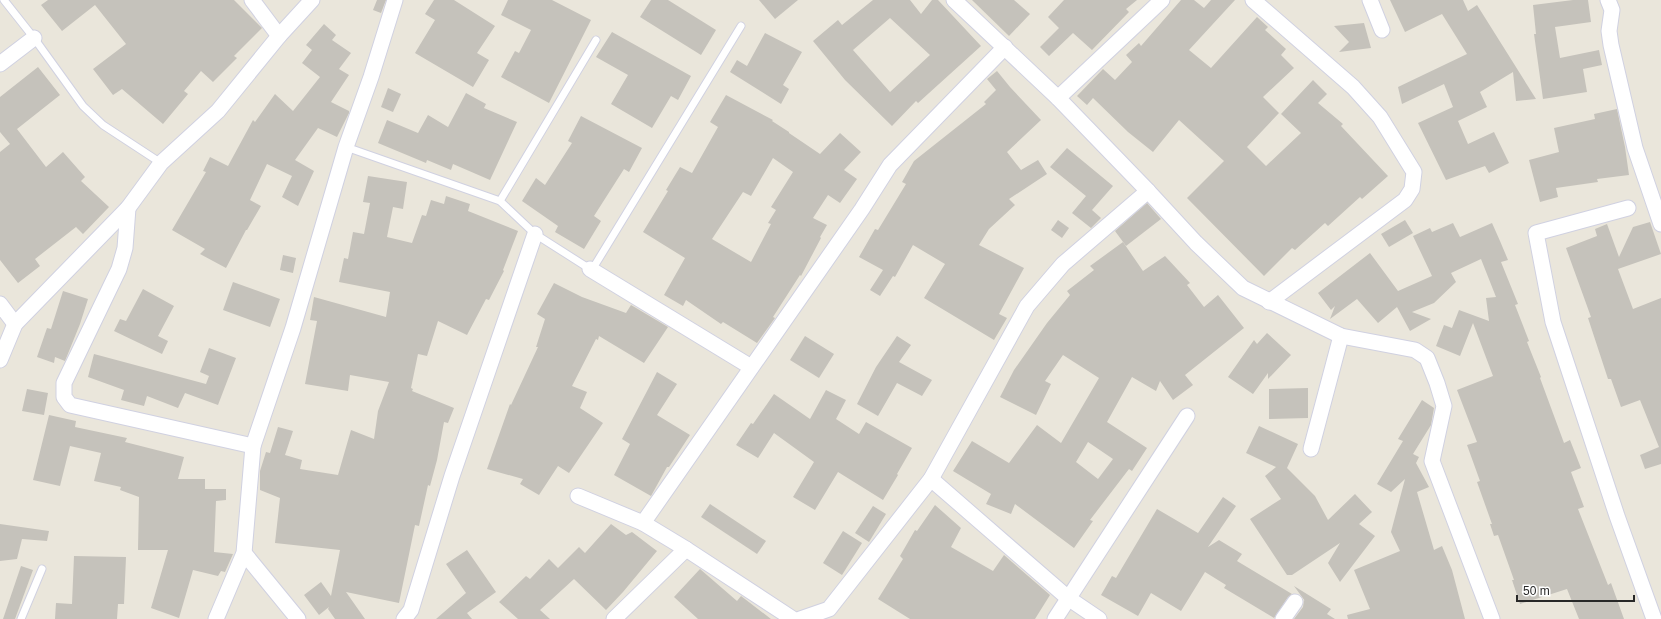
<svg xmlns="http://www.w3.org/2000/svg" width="1661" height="619" font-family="Helvetica,sans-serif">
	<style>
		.building { fill: #c5c2bb; fill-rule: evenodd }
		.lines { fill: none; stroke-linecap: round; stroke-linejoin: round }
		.lane-casing { stroke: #d0d1e1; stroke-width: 9 }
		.street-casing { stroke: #d0d1e1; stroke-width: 17 }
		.lane { stroke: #fff; stroke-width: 7 }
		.street { stroke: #fff; stroke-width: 15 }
	</style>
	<rect width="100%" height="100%" fill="#eae6db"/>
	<!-- building -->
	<g class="building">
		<polygon points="48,0 234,0 262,28 234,56 237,58 213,82 201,71 184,91 188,94 163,124 122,89 113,95 93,69 126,44 95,5 62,31 41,5"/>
		<polygon points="377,0 386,0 381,13 373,10"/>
		<polygon points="434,0 454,0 495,26 477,53 489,60 473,87 415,53 435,20 425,14"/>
		<polygon points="508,0 552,0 591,20 549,103 501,77 515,51 519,53 531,30 501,15"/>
		<polygon points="651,0 668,0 716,30 701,55 640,17"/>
		<polygon points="759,0 798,0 775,19"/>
		<path d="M873,0H910L921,14L932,0H938L981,46L918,103L916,101L892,126L845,80L813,41L838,20L842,25ZM890,18L930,55L890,92L853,50Z"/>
		<polygon points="972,0 1014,0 1030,14 1009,36"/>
		<polygon points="1064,0 1137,0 1126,9 1129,12 1092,50 1073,33 1049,56 1040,47 1059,28 1048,17"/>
		<polygon points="1181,0 1194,0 1204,8 1211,0 1235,0 1189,50 1211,68 1257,17 1268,27 1265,30 1286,49 1281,55 1294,68 1263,97 1279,113 1247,147 1266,166 1301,133 1281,114 1313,80 1327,94 1318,103 1343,124 1341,126 1388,176 1362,199 1360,197 1328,226 1325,223 1295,250 1292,248 1264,276 1187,198 1224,161 1179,120 1153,152 1128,132 1093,98 1087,105 1077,96 1103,69 1115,80 1132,62 1126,55 1139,43 1141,46"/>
		<polygon points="1390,0 1463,0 1468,11 1477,5 1536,99 1516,101 1513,72 1480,92 1487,107 1458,121 1468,144 1494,132 1509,163 1489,173 1485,166 1446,180 1418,123 1453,107 1444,84 1402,104 1398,87 1467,54 1442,14 1405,32"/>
		<polygon points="1573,0 1588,0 1591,22 1555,27 1560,58 1599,50 1602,65 1583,69 1587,92 1543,99 1534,34 1536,34 1533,5"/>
		<polygon points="1364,23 1371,48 1339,52 1349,42 1334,26"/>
		<polygon points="324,24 336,35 332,40 351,53 339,69 349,75 331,102 349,111 349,113 337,137 318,128 295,160 314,171 298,206 282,197 292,176 267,164 250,200 261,206 247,230 246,230 226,268 200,254 205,249 172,230 206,172 203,171 210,157 228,166 253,120 255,122 275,94 293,111 320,77 302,63 312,50 306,45"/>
		<polygon points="612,32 691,76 678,100 671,96 652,128 611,104 628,75 596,57"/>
		<polygon points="765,33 802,52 783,85 789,89 781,104 730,72 737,60 747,66"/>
		<polygon points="38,67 60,95 17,129 46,167 63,152 85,177 81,181 109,207 83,234 76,227 35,259 40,266 18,283 0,260 0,152 10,144 0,132 0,97"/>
		<polygon points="997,71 1010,87 1041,120 1007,152 1021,170 1038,160 1047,174 1009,199 1015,205 989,229 979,245 1024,268 999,314 1007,318 994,340 924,298 945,264 913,245 895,277 893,276 880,296 870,290 883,270 859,257 875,229 878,230 906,184 902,182 914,161 986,104 984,102 996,90 987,79"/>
		<polygon points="388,88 401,94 393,112 381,107"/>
		<polygon points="466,93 486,104 484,108 517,122 490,180 453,164 451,170 427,160 426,163 378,143 387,120 418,133 428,115 448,127"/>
		<path d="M726,95L773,120L772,121L789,132V133L820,154L840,133L861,152L844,170L857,179L840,203L828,195L813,218L827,225L820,237L821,238L801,276L800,275L773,317L775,318L757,343L723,322L721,324L686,300L683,306L664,295L685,258L643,232L668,191L666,190L680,167L692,173L718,127L710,122ZM773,158L793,172L771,207L776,210L768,223L771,224L751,262L712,239L743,192L751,196Z"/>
		<polygon points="1617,109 1625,147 1629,175 1597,179 1598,182 1556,188 1558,197 1540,202 1529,160 1559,152 1554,128 1595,119 1594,114"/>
		<polygon points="581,116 642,148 629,172 624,169 594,216 601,221 584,249 555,232 558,226 522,201 536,178 545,185 572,143 568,141"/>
		<polygon points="1067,148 1113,186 1092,210 1101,218 1091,228 1072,213 1086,196 1050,167"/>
		<polygon points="368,176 407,182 403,209 393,207 387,237 412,243 422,215 426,216 431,200 444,204 446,196 470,204 468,211 518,231 503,270 504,271 489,300 486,299 467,335 438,321 427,356 418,354 411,388 413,389 412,391 454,408 448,423 444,422 437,460 430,486 428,485 419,526 415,525 399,603 346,592 365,619 335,619 328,609 329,607 319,615 304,595 321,582 331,596 340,550 275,543 280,498 260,490 260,471 266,452 270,453 278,427 293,431 285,455 302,460 300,469 338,475 351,430 374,439 378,411 389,382 350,375 348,391 305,384 317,321 310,320 314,297 386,317 390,292 339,282 344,258 348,259 353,232 364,234 370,203 363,202"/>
		<polygon points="1147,203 1161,219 1126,246 1115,231"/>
		<polygon points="1058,220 1069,228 1062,238 1051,230"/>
		<polygon points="1405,220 1413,233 1389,247 1381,234"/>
		<polygon points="1650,222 1661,254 1618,269 1633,309 1661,298 1661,464 1645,469 1640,455 1659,447 1640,400 1621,407 1611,379 1608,379 1588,318 1591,317 1566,248 1597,236 1595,229 1607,224 1619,257 1633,227"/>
		<polygon points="1453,223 1460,237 1492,223 1500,241 1508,260 1501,262 1518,304 1515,305 1529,341 1527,342 1541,377 1540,378 1564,443 1570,440 1581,468 1571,472 1584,507 1578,509 1608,585 1611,583 1624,619 1579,619 1567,589 1520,604 1512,580 1514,580 1498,535 1494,536 1490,524 1492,524 1477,482 1480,481 1467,445 1477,442 1457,390 1493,376 1473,323 1460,356 1436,346 1444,325 1452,328 1459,310 1489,321 1486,298 1496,297 1481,259 1451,273 1456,282 1434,303 1412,312 1431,319 1410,331 1397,307 1378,323 1357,299 1330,319 1335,306 1331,310 1318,293 1370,253 1398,291 1432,276 1413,236 1430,228 1432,232"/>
		<path d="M1123,242L1143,271L1165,256L1190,283L1187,285L1204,307L1218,295L1244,328L1185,375L1193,385L1173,400L1160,381L1156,391L1132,377L1107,422L1147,448L1132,471L1129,469L1090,520L1093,521L1074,548L1015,504L1011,514L986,504L991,494L953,471L972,441L1009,463L1037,425L1061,443L1099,378L1063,355L1045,381L1051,384L1036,415L1000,397L1014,370L1047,323L1070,295L1067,291L1094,270L1090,266ZM1088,442L1113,459L1098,479L1076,462Z"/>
		<polygon points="283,255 296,258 293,273 280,270"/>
		<polygon points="233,282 280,299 270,327 223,310"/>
		<polygon points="554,283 582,297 626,313 631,305 668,327 644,363 599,336 598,340 596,339 572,386 587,392 580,408 603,423 569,473 558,466 539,495 520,484 523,479 487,469 510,404 511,405 538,347 536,347 545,319 537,314"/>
		<polygon points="143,289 174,306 158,336 168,341 162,354 114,331 120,319 126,321"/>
		<polygon points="63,291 88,299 80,324 65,361 55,357 54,363 37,357 47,328 51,329"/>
		<polygon points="1267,333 1291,355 1268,379 1268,373 1253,394 1228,377 1254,340 1257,344"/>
		<polygon points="805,336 834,354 819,378 790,360"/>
		<polygon points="897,336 911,345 899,362 932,380 922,396 897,383 878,416 857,404 876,367"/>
		<polygon points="209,348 236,358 218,405 185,393 178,408 147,396 144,406 121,400 124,390 88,377 94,354 206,384 209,376 200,372"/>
		<polygon points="657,372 677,384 657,415 690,435 669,467 667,467 651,496 614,475 630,444 622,439"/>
		<polygon points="1308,388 1308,418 1269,419 1269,389"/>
		<polygon points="27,389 48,393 44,415 22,411"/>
		<polygon points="826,390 846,400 836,419 859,434 866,422 912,448 897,474 898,475 883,500 838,472 815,510 793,497 814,462 774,433 758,458 736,445 751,423 753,424 774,394 810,419"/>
		<polygon points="1422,400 1434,408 1431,425 1413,454 1419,457 1416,463 1429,487 1417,492 1434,550 1442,546 1452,570 1465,619 1348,619 1347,615 1370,609 1354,570 1400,551 1391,532 1405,479 1391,492 1377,484 1403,441 1398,439"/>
		<polygon points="49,415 76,421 75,427 127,438 125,442 184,457 178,479 205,479 205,489 226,489 226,500 216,501 214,552 233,554 225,572 221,571 218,576 193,570 179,618 151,608 168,550 138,550 139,497 120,490 121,487 94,481 101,453 70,446 60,486 33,480"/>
		<polygon points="1259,426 1298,444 1287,468 1315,496 1328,520 1355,494 1372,512 1359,524 1375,536 1340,582 1328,563 1340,543 1292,575 1287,575 1250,519 1281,499 1265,476 1276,467 1246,453"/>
		<polygon points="1223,497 1236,506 1208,547 1219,540 1242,554 1237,561 1292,594 1288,597 1274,618 1224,588 1226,585 1205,572 1181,611 1151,593 1138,616 1101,595 1112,576 1116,578 1157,509 1198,533"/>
		<polygon points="710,504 766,541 757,554 701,517"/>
		<polygon points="935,505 961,528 951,547 993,571 1004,555 1050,595 1035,619 910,619 878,599 903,559 900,556 915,530 917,531"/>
		<polygon points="873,506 886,514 869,542 855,533"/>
		<polygon points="0,524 49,531 47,541 22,539 17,559 0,561"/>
		<polygon points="611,524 626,535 632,532 657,551 623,592 606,610 574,579 540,610 550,619 518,619 499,602 526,576 530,579 549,559 558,568 579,547 585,553"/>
		<polygon points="843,531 862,543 842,575 823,563"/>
		<polygon points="467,550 496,592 467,613 472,619 436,619 466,593 446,564"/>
		<polygon points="74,556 126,557 124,604 118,604 117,619 55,619 56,603 72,604"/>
		<polygon points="21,566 33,570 15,619 3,619"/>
		<polygon points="700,569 737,601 741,596 771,619 698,619 674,597"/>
		<polygon points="1294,586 1331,609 1327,614 1335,619 1294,619 1303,607 1304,600 1305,601"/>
	</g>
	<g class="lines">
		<defs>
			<g id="lane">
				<polyline points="4,0 34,38 83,106 103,125 161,163"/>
				<polyline points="346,147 500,201 535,234 590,269 595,265 741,26"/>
				<polyline points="500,201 596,40"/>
				<polyline points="21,619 42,569"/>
			</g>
			<g id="street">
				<polyline points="252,0 279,36"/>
				<polyline points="954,0 1058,98 1148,191 1196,243 1243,288 1341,336 1415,350 1427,358 1437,383 1444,406 1432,461 1492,619"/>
				<polyline points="1253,0 1353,87 1380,117 1414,172 1412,189 1405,200 1269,302"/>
				<polyline points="1370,0 1382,30"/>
				<polyline points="1608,0 1612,10 1609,31 1611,45 1635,148 1661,224"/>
				<polyline points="0,64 34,38"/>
				<polyline points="1058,98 1162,0"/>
				<polyline points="128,208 125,248 119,269 64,383 64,397 70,405 253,446"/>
				<polyline points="1628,208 1536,233 1553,322 1617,516 1654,619"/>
				<polyline points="590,269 751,367"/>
				<polyline points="0,304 15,324"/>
				<polyline points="0,360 15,324 128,208 161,163 218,111 279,36 312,0"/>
				<polyline points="1311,449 1341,336"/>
				<polyline points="931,479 1068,598 1099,619"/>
				<polyline points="578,496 643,523 686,549 793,619"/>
				<polyline points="643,523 862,209 890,165 1005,47"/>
				<polyline points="244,553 298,619"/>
				<polyline points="216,619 244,553 253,446 293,328 346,147 371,77 395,0"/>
				<polyline points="404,619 411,610 452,476 535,234"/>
				<polyline points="614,619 686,549"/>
				<polyline points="800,619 829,609 931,479 1027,306 1063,264 1148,191"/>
				<polyline points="1055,619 1187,416"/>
				<polyline points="1283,619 1295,602"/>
			</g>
		</defs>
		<!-- lane casing -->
		<use href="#lane" class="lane-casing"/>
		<!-- street casing -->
		<use href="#street" class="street-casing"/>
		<!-- lane -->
		<use href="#lane" class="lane"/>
		<!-- street -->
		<use href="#street" class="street"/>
	</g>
	<!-- scale -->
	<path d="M1517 595v6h117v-6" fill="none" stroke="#282828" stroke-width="2"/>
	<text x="1523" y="595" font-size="12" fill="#282828" stroke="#ffffff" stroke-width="3" paint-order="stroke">50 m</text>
</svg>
